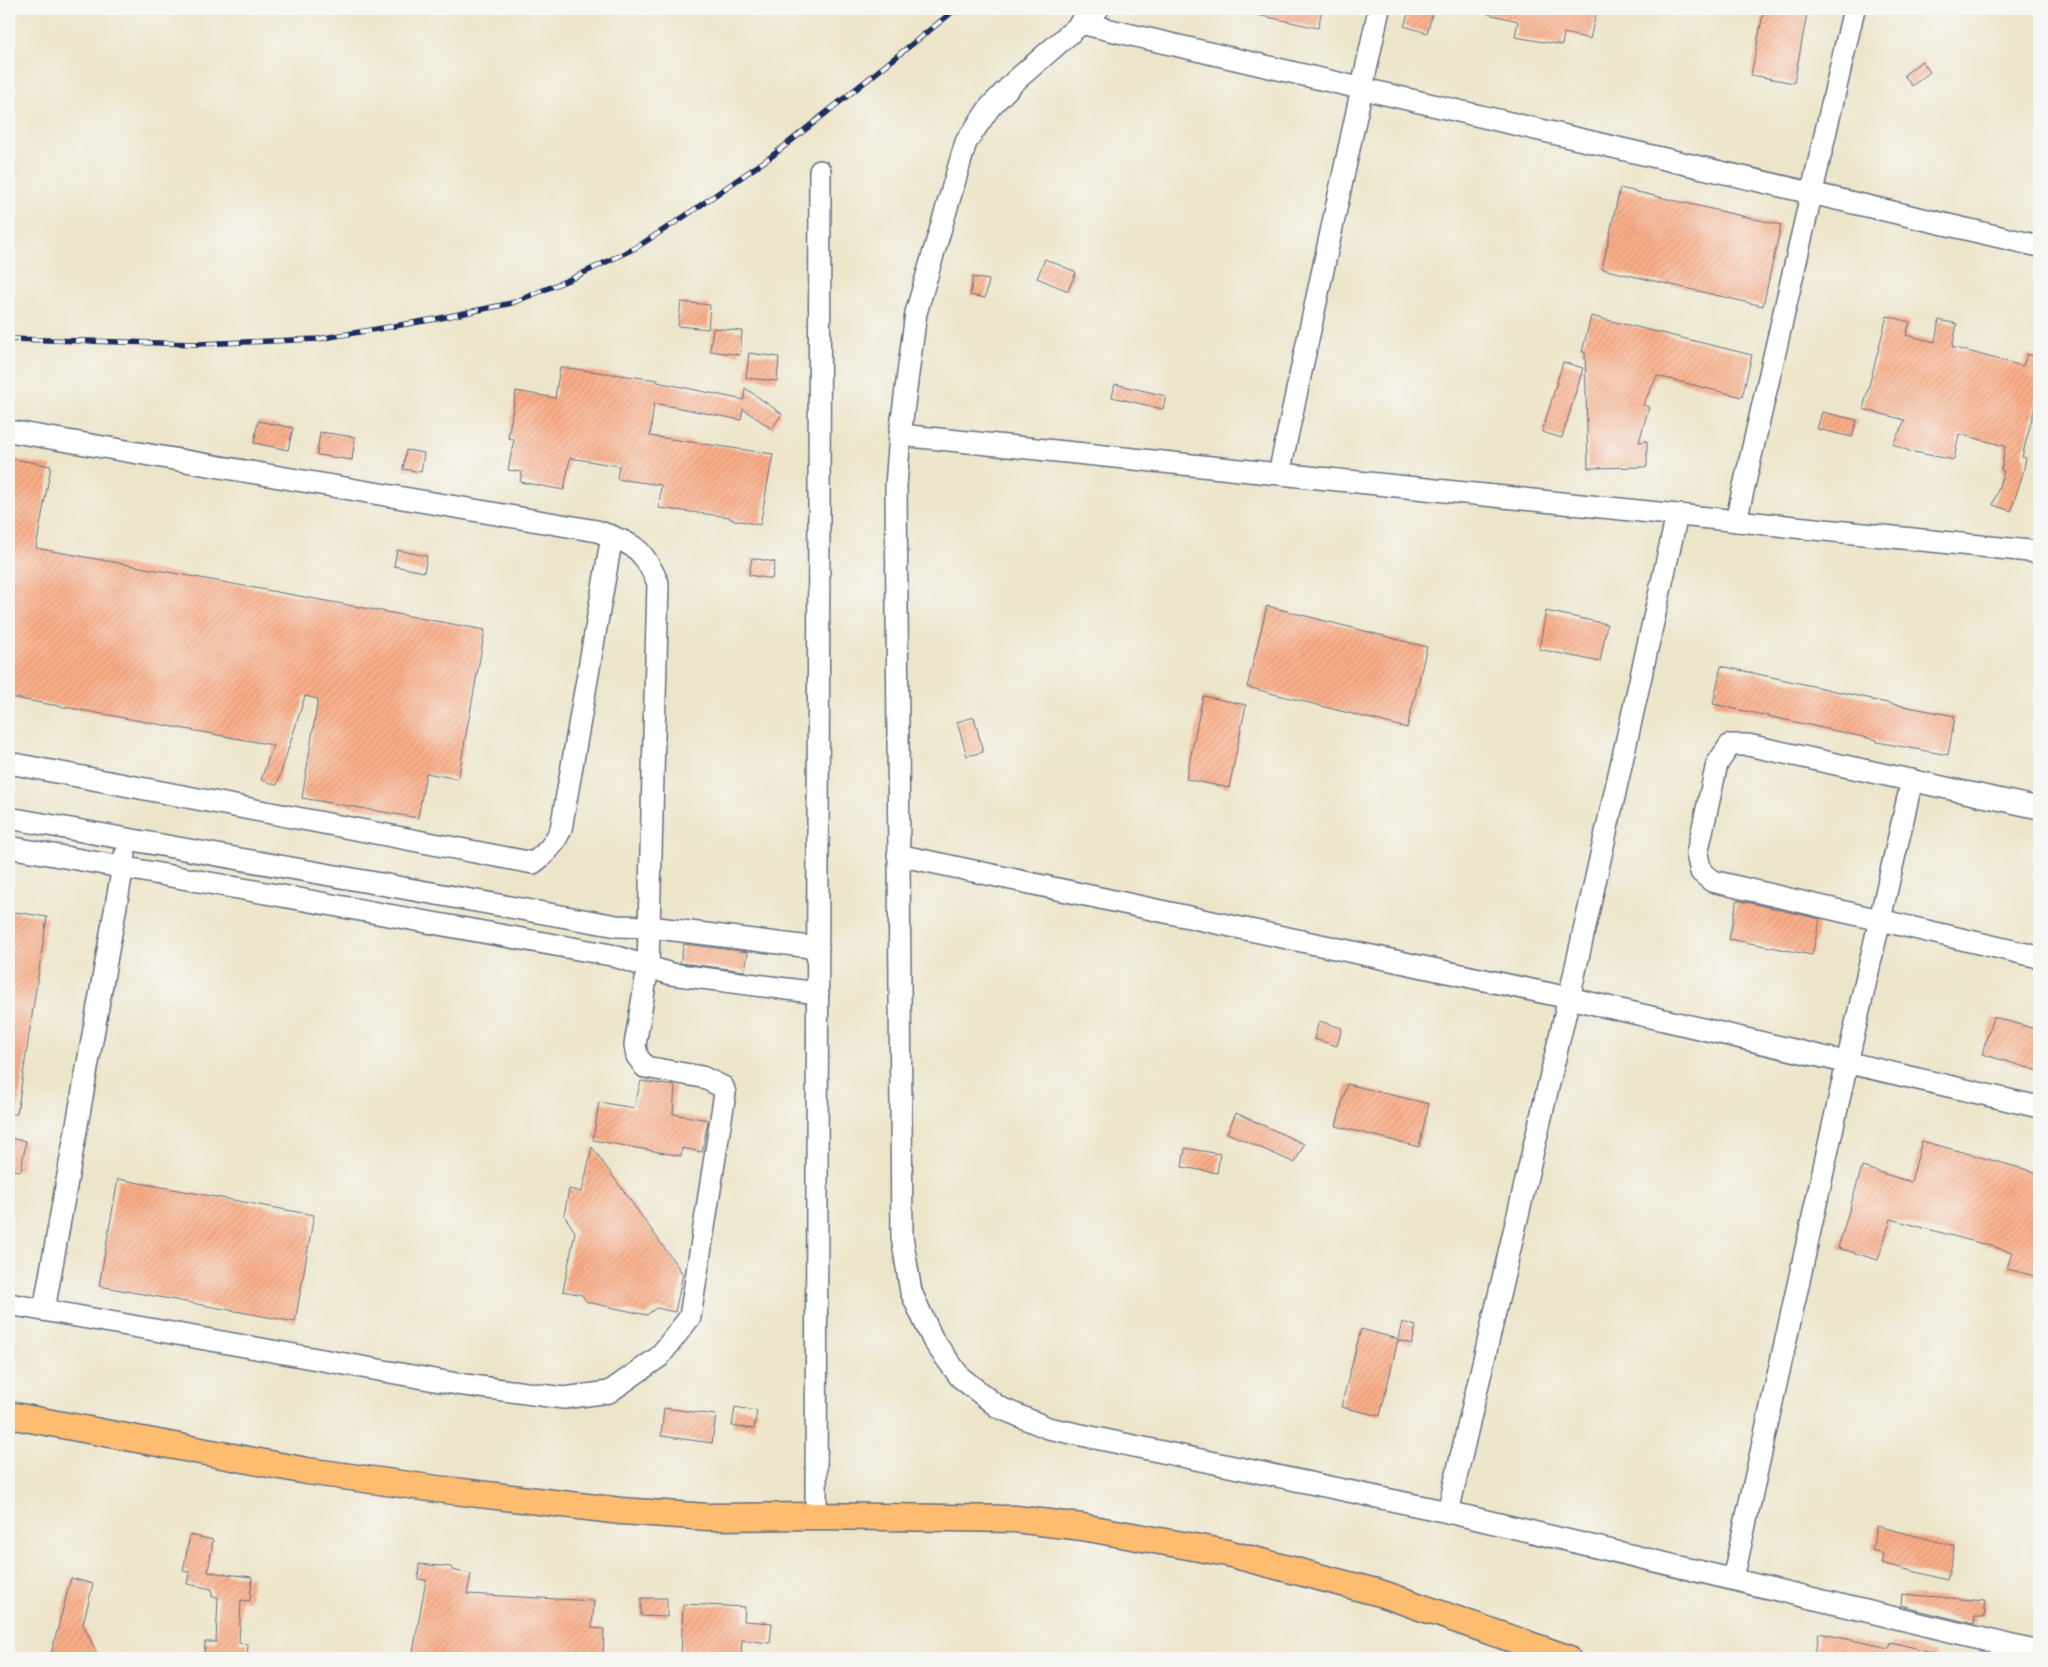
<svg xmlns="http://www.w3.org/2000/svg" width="2048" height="1667" font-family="Caveat,sans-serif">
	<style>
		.building { fill: url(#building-hatch) }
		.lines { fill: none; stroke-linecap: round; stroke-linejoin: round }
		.minor-casing { stroke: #646f83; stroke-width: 24 }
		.major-casing { stroke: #646f83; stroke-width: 29 }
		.minor { stroke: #fff; stroke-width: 21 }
		.major { stroke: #fdbc6f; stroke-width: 26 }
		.rail-casing { stroke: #1b2f5e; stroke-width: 5.5 }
		.rail { stroke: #f6f6f2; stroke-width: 4; stroke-dasharray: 11; stroke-linecap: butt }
	</style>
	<defs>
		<pattern id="building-hatch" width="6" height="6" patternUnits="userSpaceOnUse" patternTransform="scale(1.25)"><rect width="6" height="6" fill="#faad87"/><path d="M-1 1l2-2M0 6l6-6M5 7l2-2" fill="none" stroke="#d69577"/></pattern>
	</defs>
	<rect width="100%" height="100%" fill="#f6f6f2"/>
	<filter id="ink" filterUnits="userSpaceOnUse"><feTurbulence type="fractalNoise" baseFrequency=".02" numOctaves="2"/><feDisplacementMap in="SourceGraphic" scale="10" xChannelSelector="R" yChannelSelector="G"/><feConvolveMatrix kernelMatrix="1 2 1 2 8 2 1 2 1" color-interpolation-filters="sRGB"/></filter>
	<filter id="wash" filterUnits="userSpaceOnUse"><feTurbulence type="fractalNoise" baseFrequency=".0096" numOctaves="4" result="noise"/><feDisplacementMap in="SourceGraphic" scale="20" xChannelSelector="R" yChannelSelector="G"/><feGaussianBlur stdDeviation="1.12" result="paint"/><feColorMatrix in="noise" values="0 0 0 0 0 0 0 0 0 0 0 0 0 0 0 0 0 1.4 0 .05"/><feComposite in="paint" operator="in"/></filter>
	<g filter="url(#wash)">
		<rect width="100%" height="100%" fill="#ede5c9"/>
		<g id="blocks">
			<!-- building -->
			<g class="building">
				<polygon points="1259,9 1322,9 1318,28 1258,15"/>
				<polygon points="1410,9 1434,9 1427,33 1404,26"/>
				<polygon points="1488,9 1597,9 1590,39 1564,33 1562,45 1515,37 1518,21 1488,14"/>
				<polygon points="1764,9 1808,9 1794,83 1751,75"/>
				<polygon points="1922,61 1930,72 1912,86 1904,75"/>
				<polygon points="1620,188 1781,225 1763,306 1602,269"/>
				<polygon points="1045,259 1076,272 1068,291 1037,278"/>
				<polygon points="973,277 989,280 985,298 970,295"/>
				<polygon points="681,302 710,305 708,329 678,326"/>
				<polygon points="1591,316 1752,355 1742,397 1657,376 1643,405 1649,407 1639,442 1647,441 1647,467 1588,468 1585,352 1582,352"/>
				<polygon points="1887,316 1910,322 1906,335 1935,342 1939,320 1957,324 1952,347 2023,366 2027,354 2039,358 2039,391 2022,457 2026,458 2023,473 2011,511 1993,505 2004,471 2001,470 2005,446 1959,434 1954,460 1909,451 1893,444 1905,420 1863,409"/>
				<polygon points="713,328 742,331 740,355 710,351"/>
				<polygon points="749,353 779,357 777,381 746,378"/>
				<polygon points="1563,362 1583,368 1562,438 1542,432"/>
				<polygon points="560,367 658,380 657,382 744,400 745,388 782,414 772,429 743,409 741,420 654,403 650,436 773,454 760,525 730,519 730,517 659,508 661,485 617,479 619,466 570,458 564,490 520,482 522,472 508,470 514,439 508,438 516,391 555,398"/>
				<polygon points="1115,384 1166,396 1163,409 1112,397"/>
				<polygon points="1822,412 1857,420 1852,437 1817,429"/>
				<polygon points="258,421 293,428 288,450 254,443"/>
				<polygon points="320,432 355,437 352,460 317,455"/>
				<polygon points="406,450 424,453 421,472 403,469"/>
				<polygon points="9,458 51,466 36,548 485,630 458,779 426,773 418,818 302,798 318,699 305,696 277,785 261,780 273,745 9,697"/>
				<polygon points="397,550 427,556 424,572 394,566"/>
				<polygon points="752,558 775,562 772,579 749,575"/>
				<polygon points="1267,606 1427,647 1407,728 1247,687"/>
				<polygon points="1546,611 1607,624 1600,662 1539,649"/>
				<polygon points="1721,666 1872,699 1872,700 1955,716 1948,755 1877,742 1877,740 1713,704"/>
				<polygon points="1203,696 1246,705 1229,788 1186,779"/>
				<polygon points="974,717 983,752 967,756 957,722"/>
				<polygon points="1737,900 1820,919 1812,955 1729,939"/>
				<polygon points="9,911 47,917 17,1114 9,1114"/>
				<polygon points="684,944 748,952 745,971 680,963"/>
				<polygon points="1993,1017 2039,1030 2039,1071 1982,1054"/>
				<polygon points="1319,1021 1342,1028 1337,1046 1314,1039"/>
				<polygon points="641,1081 675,1086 673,1114 708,1120 702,1152 682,1148 681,1156 593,1140 599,1102 634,1108"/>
				<polygon points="1347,1084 1429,1104 1419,1147 1336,1126"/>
				<polygon points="1236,1113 1304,1144 1295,1163 1227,1133"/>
				<polygon points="9,1138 26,1141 21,1171 9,1169"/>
				<polygon points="1922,1141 2039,1173 2039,1277 2007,1269 2012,1252 1891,1219 1878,1260 1838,1248 1862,1167 1911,1182"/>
				<polygon points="592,1147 683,1274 675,1312 656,1308 647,1315 587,1302 582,1295 563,1291 575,1232 564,1215 569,1189 582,1192"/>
				<polygon points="1185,1148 1220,1154 1217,1173 1182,1167"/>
				<polygon points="118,1179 314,1215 295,1322 99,1286"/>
				<polygon points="1402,1322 1416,1326 1412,1344 1398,1340 1380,1416 1341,1407 1361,1329 1398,1339"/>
				<polygon points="735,1407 757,1411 754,1429 732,1426"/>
				<polygon points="664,1408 716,1415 712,1443 661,1436"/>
				<polygon points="1877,1526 1955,1546 1947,1580 1881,1563 1883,1553 1872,1550"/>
				<polygon points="190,1535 213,1540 208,1572 252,1577 250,1601 241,1600 239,1643 248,1644 247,1658 204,1658 205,1642 216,1642 218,1597 212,1597 212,1589 187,1584 189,1572 183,1571"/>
				<polygon points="419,1564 452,1567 452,1570 471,1574 467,1594 594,1601 592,1628 604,1629 603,1658 412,1658 426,1580 418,1579"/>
				<polygon points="71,1578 93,1584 83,1624 99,1658 50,1658"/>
				<polygon points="1902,1594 1986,1601 1984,1616 1975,1616 1974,1624 1901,1606"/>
				<polygon points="641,1598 667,1598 667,1617 641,1616"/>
				<polygon points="683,1604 745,1607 744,1621 772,1623 770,1643 742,1640 741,1658 681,1658"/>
				<polygon points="1819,1633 1889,1648 1891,1642 1936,1653 1935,1658 1814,1658"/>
			</g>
		</g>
	</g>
	<g filter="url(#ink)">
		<use href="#blocks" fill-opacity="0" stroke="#646f83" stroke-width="1"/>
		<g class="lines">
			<defs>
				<g id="minor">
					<polyline points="1098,9 1015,81 990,107 966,142 916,313 900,435 896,485 902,1237 911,1292 933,1340 960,1377 998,1407 1048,1428 1448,1512 2039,1652"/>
					<polyline points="1080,23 2039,246"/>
					<path d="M9,431L597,531C634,545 641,545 658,583L648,967L635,1045L637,1056L645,1067L702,1077L723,1087L725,1093L690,1317L659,1357L609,1392L564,1398L457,1384L9,1304"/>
					<polyline points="900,435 2039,552"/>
					<polyline points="1279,474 1379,9"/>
					<polyline points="1736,521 1854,9"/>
					<path d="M9,763L533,863C547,853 554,844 561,829L612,536"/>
					<polyline points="2039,808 1748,745 1730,745 1717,764 1697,854 1701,872 1712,881 2039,957"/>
					<polyline points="9,818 617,926 650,927 818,948"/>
					<polyline points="9,847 611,955 671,974 818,993"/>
					<polyline points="898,855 1569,998 2039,1107"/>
					<polyline points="44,1310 125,855"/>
					<polyline points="1448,1512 1569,998 1677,515"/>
					<polyline points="816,1516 820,171"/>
					<polyline points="1733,1579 1847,1063 1912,780"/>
				</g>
				<polyline id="major" points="9,1415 307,1471 437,1489 621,1511 708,1517 816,1516 1015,1519 1082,1527 1227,1553 1380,1593 1567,1658"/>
			</defs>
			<!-- minor casing -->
			<use href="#minor" class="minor-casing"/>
			<!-- major casing -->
			<use href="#major" class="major-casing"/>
			<!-- minor -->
			<use href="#minor" class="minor"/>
			<!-- major -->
			<use href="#major" class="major"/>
			<defs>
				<polyline id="rail" points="9,339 198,344 318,339 436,319 512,303 573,278 637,247 685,216 772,156 956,9"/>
			</defs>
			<!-- rail casing -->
			<use href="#rail" class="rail-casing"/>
			<!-- rail -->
			<use href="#rail" class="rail"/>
		</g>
	</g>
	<!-- margin -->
	<rect width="2048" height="1667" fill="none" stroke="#f6f6f2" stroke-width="30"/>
</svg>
